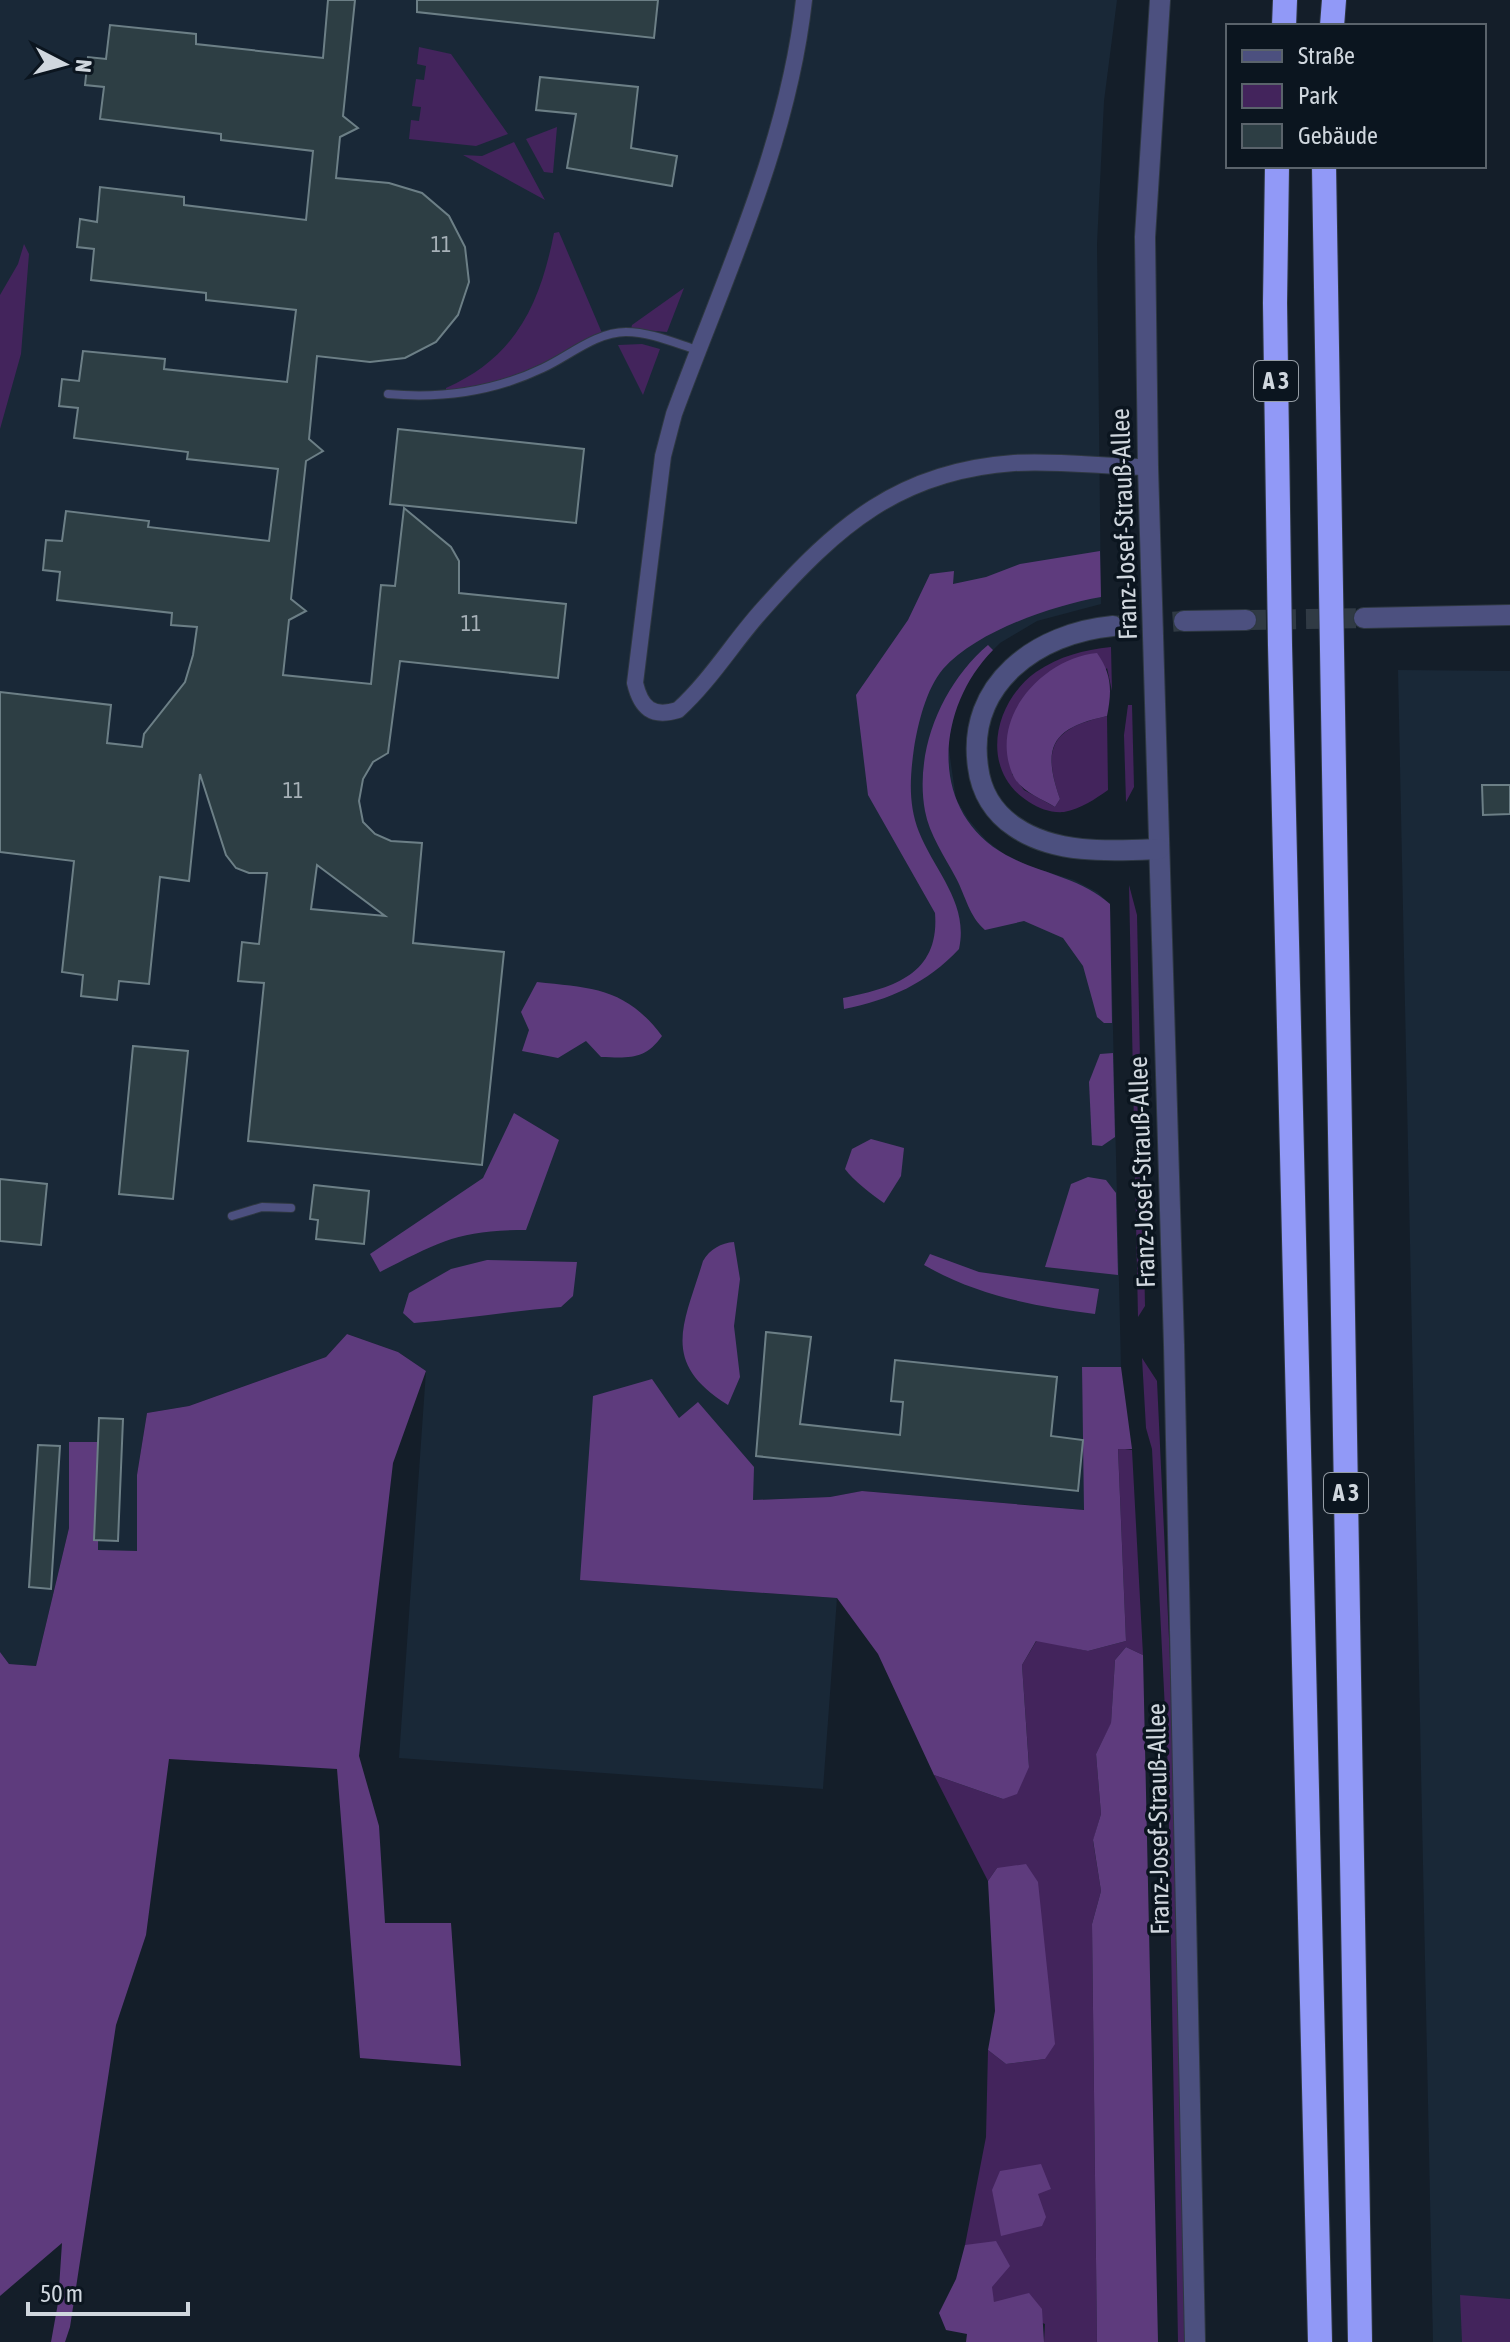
<svg xmlns="http://www.w3.org/2000/svg" width="1510" height="2342" font-family="'Asap Condensed',sans-serif">
	<style>
		.built { fill: #192837 }
		.green { fill: #43245c }
		.forest { fill: #5e3b7d }
		.building { fill: #2d3e44; stroke: #6c7f86; stroke-width: 2; fill-rule: evenodd }
		.lines { fill: none; stroke-linecap: round; stroke-linejoin: round }
		.tertiary-tunnel { stroke: #303a44; stroke-width: 20; stroke-dasharray: 20 10; stroke-linecap: butt }
		.service-casing { stroke: #2e3842; stroke-width: 10 }
		.minor-casing { stroke: #2e3842; stroke-width: 18 }
		.tertiary-casing { stroke: #2e3842; stroke-width: 22 }
		.motorway-casing { stroke: #2e3842; stroke-width: 26 }
		.service { stroke: #4c507f; stroke-width: 8 }
		.minor { stroke: #4c507f; stroke-width: 16 }
		.tertiary { stroke: #4c507f; stroke-width: 20 }
		.motorway { stroke: #9199f7; stroke-width: 24 }
		.labels { text-anchor: middle; stroke-width: 7; stroke-linejoin: round; paint-order: stroke }
		.number-label { font-size: 22px; fill: #a7b1b8 }
		.shield { fill: #0b151f; stroke: #959da5; stroke-width: 2 }
		.shield-label { font-size: 24px; font-weight: bold; fill: #d0d7de }
		.street-label { font-size: 26px; fill: #d0d7de; stroke: #0b151f }
	</style>
	<rect width="100%" height="100%" fill="#141e29"/>
	<!-- built -->
	<g class="built">
		<polygon points="0,0 1117,0 1104,101 1097,244 1101,604 1037,621 1000,643 976,667 959,694 948,743 956,799 968,819 986,840 1004,854 1031,867 1074,880 1097,892 1110,904 1121,1367 1082,1368 1085,1510 863,1491 830,1497 753,1500 697,1403 679,1418 580,1580 837,1598 823,1789 399,1758 426,1371 398,1352 347,1334 326,1357 189,1406 147,1413 137,1475 137,1551 97,1551 99,1443 69,1442 69,1528 36,1666 9,1664 0,1652"/>
		<polygon points="1398,670 1510,671 1510,2342 1433,2342"/>
	</g>
	<!-- green -->
	<g class="green">
		<polygon points="419,47 451,54 508,134 476,146 409,139 411,120 419,121 421,107 412,106 416,79 424,80 426,66 417,64"/>
		<polygon points="557,127 553,173 544,172 526,139"/>
		<polygon points="514,142 545,200 463,155 482,156"/>
		<path d="M559,232L602,333L517,377L446,393V388C516,357 540,304 554,233Z"/>
		<polygon points="24,244 29,254 21,354 0,429 0,295 18,264"/>
		<polygon points="684,288 667,332 631,329 632,325"/>
		<polygon points="642,344 660,349 643,395 618,345"/>
		<path d="M1111,647L1112,691L1107,668L1012,774L1024,790L1055,807L1060,799C1041,745 1054,728 1107,716L1108,790C1095,799 1081,809 1064,812C1051,813 1040,809 1029,802C979,771 993,703 1036,672C1060,656 1083,650 1111,647Z"/>
		<polygon points="1128,705 1132,705 1134,787 1126,802 1124,735"/>
		<polygon points="1129,885 1137,915 1145,1306 1138,1317"/>
		<polygon points="1142,1358 1157,1381 1175,1767 1188,2342 1178,2342 1168,1771 1152,1449 1146,1428"/>
		<polygon points="1118,1448 1132,1450 1143,1655 1126,1647 1115,1660 1111,1724 1096,1754 1101,1814 1093,1841 1101,1891 1092,1924 1097,2342 1044,2342 1045,2324 994,2303 981,2245 965,2245 986,2137 988,2050 1006,2064 1045,2059 997,1868 988,1881 934,1775 1003,1799 1029,1766 1022,1665 1037,1640 1088,1651 1126,1641"/>
		<polygon points="1460,2295 1510,2299 1510,2342 1462,2342"/>
	</g>
	<!-- forest -->
	<g class="forest">
		<path d="M1100,551L1101,597C1051,606 977,631 943,669C926,689 918,724 914,748C910,777 908,804 919,832C935,872 969,903 959,949C927,983 890,1000 844,1009L843,998C892,988 940,975 935,913L868,795L856,695L908,620L930,574L954,571L953,584L986,577L1020,564Z"/>
		<path d="M988,645L993,650C936,708 927,811 1006,855C1041,874 1080,877 1110,904L1112,1023H1104L1097,1017L1083,966L1063,938L1024,921L985,930C969,916 966,897 956,878C945,857 929,834 925,811C914,751 942,684 988,645Z"/>
		<path d="M1097,653C1112,674 1112,691 1107,716C1053,728 1041,745 1060,799L1055,807C1040,798 1019,791 1012,773C989,716 1044,658 1097,653Z"/>
		<path d="M537,982C593,988 626,988 662,1036C645,1060 629,1058 601,1057L586,1041L558,1058L522,1051L529,1030L521,1012Z"/>
		<polygon points="1113,1053 1115,1137 1102,1146 1092,1145 1089,1082 1100,1054"/>
		<path d="M514,1113L559,1140L526,1230C458,1230 439,1242 380,1272L370,1254L483,1178Z"/>
		<path d="M871,1139L904,1148L901,1176L884,1203C871,1194 853,1180 845,1169L852,1149Z"/>
		<polygon points="1088,1177 1106,1180 1116,1193 1118,1275 1045,1267 1071,1184"/>
		<path d="M734,1242L740,1279L734,1326L740,1377L728,1405C659,1362 684,1324 703,1261C710,1249 721,1243 734,1242Z"/>
		<path d="M930,1254L979,1272L1099,1289L1095,1314C1034,1306 978,1296 924,1265Z"/>
		<path d="M487,1260L577,1262L573,1296L561,1307C511,1311 464,1319 414,1323L403,1313L409,1293L451,1269Z"/>
		<polygon points="347,1334 398,1352 426,1371 393,1463 359,1756 379,1826 385,1923 451,1923 461,2066 360,2058 337,1769 169,1759 146,1935 116,2025 70,2327 65,2342 51,2342 58,2303 62,2243 0,2296 0,1652 9,1664 36,1666 69,1528 69,1442 99,1442 98,1550 137,1551 137,1475 147,1413 189,1406 326,1357"/>
		<polygon points="1082,1367 1121,1367 1132,1449 1118,1449 1126,1641 1088,1651 1036,1641 1022,1665 1029,1767 1017,1794 1003,1799 934,1775 878,1654 837,1598 580,1580 593,1396 652,1379 679,1418 698,1402 754,1467 753,1500 830,1497 862,1491 1084,1510"/>
		<polygon points="1126,1647 1143,1655 1158,2342 1097,2342 1092,1924 1101,1891 1093,1840 1101,1814 1096,1754 1111,1723 1115,1660"/>
		<polygon points="1026,1864 1038,1882 1055,2044 1045,2059 1006,2064 988,2050 995,2011 988,1881 997,1868"/>
		<polygon points="1041,2164 1051,2189 1038,2194 1046,2217 1042,2226 1001,2236 992,2190 1000,2171"/>
		<polygon points="996,2241 1010,2266 992,2287 994,2302 1029,2293 1042,2309 1044,2342 966,2342 967,2334 946,2330 939,2313 956,2279 965,2245"/>
	</g>
	<!-- building -->
	<g class="building">
		<path d="M328,0H355L343,116L358,128L340,137L336,178L389,183L422,193L449,216L465,247L469,282L458,315L436,342L405,358L370,362L317,356L309,439L323,451L306,461L291,599L306,611L289,620L283,675L371,684L381,585L395,586L404,508L451,547L459,561V593L566,604L558,678L400,661L388,753L373,762L363,779L359,801L363,822L375,834L391,841L422,843L413,943L504,952L482,1165L248,1141L264,983L238,981L242,942L259,944L267,873H249L236,868L226,855L200,774L189,881L160,877L149,984L119,981L117,1000L81,996L83,975L62,972L74,861L0,852V692L111,705L107,743L142,747L144,734L185,682L193,655L197,627L171,625L172,613L57,600L60,572L43,570L46,540L62,541L66,511L149,521L148,527L269,541L278,469L187,459L188,452L74,438L78,408L59,406L62,379L79,381L83,351L165,359L164,369L287,382L296,310L206,300V293L91,280L94,249L77,247L80,219L97,222L100,187L184,197V205L306,220L313,151L221,140V134L100,119L104,87L85,85L88,57L106,59L110,25L196,34V44L323,58ZM317,865L385,916L311,909Z"/>
		<polygon points="417,0 658,0 654,38 417,12"/>
		<polygon points="540,77 638,87 631,148 677,156 672,186 567,168 576,114 536,110"/>
		<polygon points="398,429 584,449 576,523 390,504"/>
		<polygon points="1482,785 1510,785 1510,814 1483,815"/>
		<polygon points="133,1046 188,1051 173,1199 119,1194"/>
		<polygon points="0,1179 47,1184 41,1245 0,1241"/>
		<polygon points="314,1185 369,1191 364,1244 316,1239 318,1220 310,1219"/>
		<polygon points="766,1332 811,1337 800,1424 900,1435 903,1402 891,1401 895,1360 1057,1377 1051,1436 1083,1440 1078,1491 756,1456"/>
		<polygon points="99,1418 123,1419 118,1541 94,1540"/>
		<polygon points="38,1445 60,1446 51,1589 29,1587"/>
	</g>
	<g class="lines">
		<!-- tertiary-tunnel -->
		<g class="tertiary-tunnel">
			<polyline points="1246,620 1364,618"/>
			<polyline points="1113,626 1184,621"/>
		</g>
		<defs>
			<g id="service">
				<path d="M388,394C443,399 493,392 543,368C569,356 596,332 626,332C650,332 675,343 697,350"/>
				<polyline points="232,1216 262,1207 291,1208"/>
			</g>
			<path id="minor" d="M804,0C788,145 724,278 674,414L663,456L635,683C641,708 652,718 678,710C711,680 734,641 764,608C837,526 899,471 1014,463C1058,460 1104,467 1148,467"/>
			<g id="tertiary">
				<polyline points="1160,0 1145,237 1148,467 1174,1345 1195,2342"/>
				<polyline points="1364,618 1510,615"/>
				<polyline points="1184,621 1246,620"/>
				<path d="M1113,626C1037,633 966,684 978,767C981,792 994,813 1015,827C1056,855 1113,851 1159,849"/>
			</g>
			<g id="motorway">
				<polyline points="1284,26 1285,0"/>
				<polyline points="1332,26 1334,0"/>
				<polyline points="1277,166 1275,303 1280,645 1320,2342"/>
				<polyline points="1324,166 1360,2342"/>
			</g>
		</defs>
		<!-- service casing -->
		<use href="#service" class="service-casing"/>
		<!-- minor casing -->
		<use href="#minor" class="minor-casing"/>
		<!-- tertiary casing -->
		<use href="#tertiary" class="tertiary-casing"/>
		<!-- motorway casing -->
		<use href="#motorway" class="motorway-casing"/>
		<!-- service -->
		<use href="#service" class="service"/>
		<!-- minor -->
		<use href="#minor" class="minor"/>
		<!-- tertiary -->
		<use href="#tertiary" class="tertiary"/>
		<!-- motorway -->
		<use href="#motorway" class="motorway"/>
	</g>
	<g class="labels">
		<!-- number labels -->
		<g class="number-label">
			<text x="441" y="252">11</text>
			<text x="471" y="631">11</text>
			<text x="293" y="798">11</text>
		</g>
		<!-- shield labels -->
		<g class="shield">
			<rect x="1254" y="361" width="44" height="40" rx="6"/>
			<rect x="1324" y="1473" width="44" height="40" rx="6"/>
		</g>
		<g class="shield-label">
			<text x="1276" y="389">A 3</text>
			<text x="1346" y="1501">A 3</text>
		</g>
		<!-- street labels -->
		<g class="street-label">
			<text transform="translate(1124 524) rotate(-92)" y="9">Franz-Josef-Strauß-Allee</text>
			<text transform="translate(1142 1172) rotate(-92)" y="9">Franz-Josef-Strauß-Allee</text>
			<text transform="translate(1158 1819) rotate(-91)" y="9">Franz-Josef-Strauß-Allee</text>
		</g>
	</g>
	<!-- legend -->
	<rect x="1226" y="24" width="260" height="144" fill="#0b151f" stroke="#5a636b" stroke-width="2"/>
	<rect x="1242" y="50" width="40" height="12" fill="#4c507f" stroke="#5a636b" stroke-width="2"/>
	<text x="1298" y="64" font-size="24" fill="#d0d7de">Straße</text>
	<rect x="1242" y="84" width="40" height="24" fill="#43245c" stroke="#5a636b" stroke-width="2"/>
	<text x="1298" y="104" font-size="24" fill="#d0d7de">Park</text>
	<rect x="1242" y="124" width="40" height="24" fill="#2d3e44" stroke="#5a636b" stroke-width="2"/>
	<text x="1298" y="144" font-size="24" fill="#d0d7de">Gebäude</text>
	<!-- north arrow -->
	<g transform="translate(64 64) rotate(96)" stroke="#0b151f" stroke-width="6" paint-order="stroke">
	<path d="M0-6L14 30L0 20L-14 30Z" fill="#d0d7de"/>
	<text y="-12" font-size="22" font-weight="bold" text-anchor="middle" fill="#d0d7de">N</text>
	</g>
	<!-- scale -->
	<path d="M28 2302v12h160v-12" fill="none" stroke="#d0d7de" stroke-width="4"/>
	<text x="40" y="2302" font-size="24" fill="#d0d7de" stroke="#0b151f" stroke-width="6" paint-order="stroke">50 m</text>
</svg>
